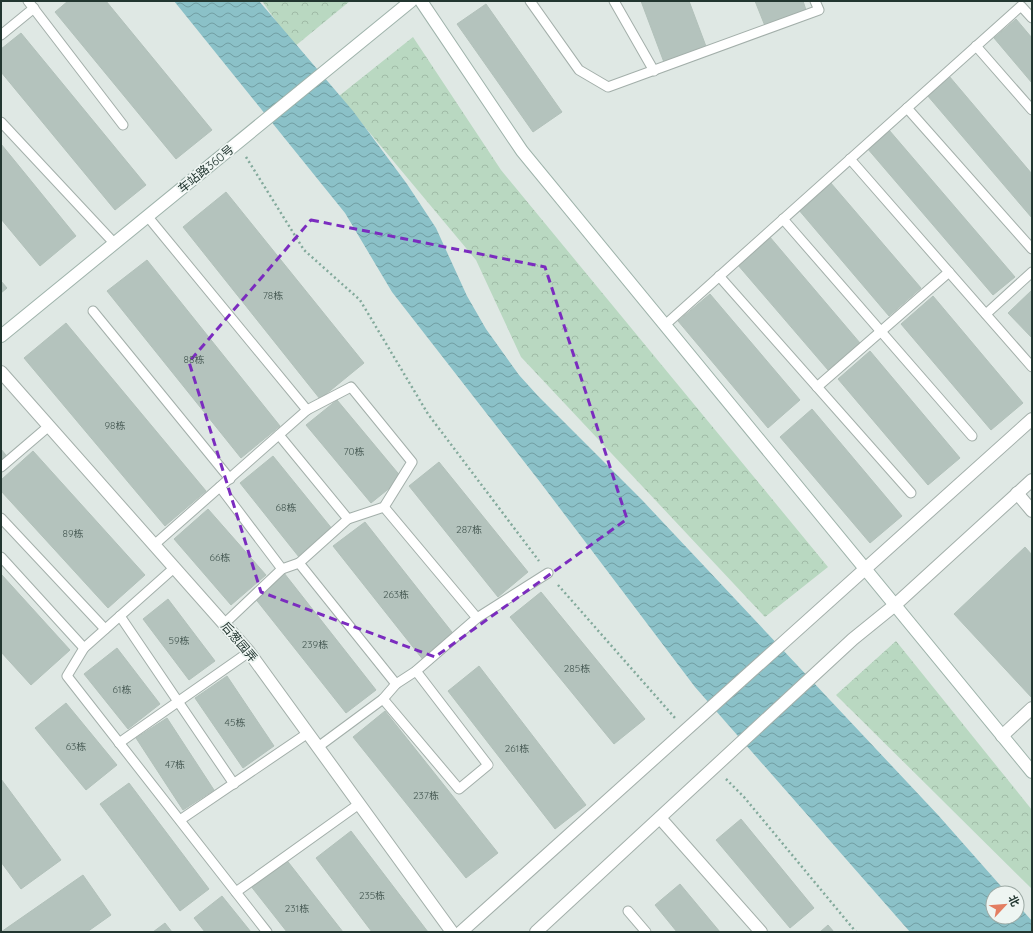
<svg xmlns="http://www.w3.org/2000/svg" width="1033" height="933" font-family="Quicksand,'Noto Sans SC',sans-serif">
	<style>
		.park { fill: url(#park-crowns) }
		.water { fill: url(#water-waves) }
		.building { fill: #b4c3bd; stroke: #b2c1ba }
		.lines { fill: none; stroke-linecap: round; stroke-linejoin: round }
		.service-casing { stroke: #a3afaa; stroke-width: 11 }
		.minor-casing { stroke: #a3afaa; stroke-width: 14 }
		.tertiary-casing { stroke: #a3afaa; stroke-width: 14 }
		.secondary-casing { stroke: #9fb3ab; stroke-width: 14 }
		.path { stroke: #82a99b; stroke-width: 2.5; stroke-dasharray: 2 3; stroke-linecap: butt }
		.service { stroke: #fff; stroke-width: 9 }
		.minor { stroke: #fff; stroke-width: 12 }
		.tertiary { stroke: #fff; stroke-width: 12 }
		.secondary { stroke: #fff; stroke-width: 12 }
		.marked { fill: none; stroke: #7b2cbf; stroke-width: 3; stroke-dasharray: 8 5; stroke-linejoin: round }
		.labels { text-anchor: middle; stroke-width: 3.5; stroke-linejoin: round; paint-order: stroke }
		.number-label { font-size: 10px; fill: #465953 }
		.street-label { font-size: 12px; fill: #223630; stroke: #eef5f2 }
	</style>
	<defs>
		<pattern id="park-crowns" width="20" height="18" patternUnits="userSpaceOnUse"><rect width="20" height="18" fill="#b9d8c1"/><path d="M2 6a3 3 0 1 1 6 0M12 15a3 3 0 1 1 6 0" fill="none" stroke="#9fbaa6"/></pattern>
		<pattern id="water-waves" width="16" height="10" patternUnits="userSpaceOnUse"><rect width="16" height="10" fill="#8bc1c8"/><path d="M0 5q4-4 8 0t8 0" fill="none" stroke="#719ea3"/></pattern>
	</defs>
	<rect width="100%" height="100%" fill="#dfe8e4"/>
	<!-- park -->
	<g class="park">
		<polygon points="262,1 350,1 294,47"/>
		<polygon points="413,37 501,170 828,567 765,617 521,357 476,260 339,96"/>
		<polygon points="896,641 1032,810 1032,889 836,695"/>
	</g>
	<!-- water -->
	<polygon class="water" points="174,1 259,1 353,111 407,184 436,228 467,296 486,329 519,375 538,396 642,500 938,815 1007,893 993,893 993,917 1017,917 1017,904 1032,921 1032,932 910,932 695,687 540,482 392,292 345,213"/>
	<!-- building -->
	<g class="building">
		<polygon points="68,1 106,1 212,130 176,159 55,12"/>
		<polygon points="641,1 689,1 707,49 665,65"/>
		<polygon points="755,1 803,1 806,10 765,26"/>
		<polygon points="486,4 562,112 533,132 457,24"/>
		<polygon points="1016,19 1032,38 1032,83 994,38"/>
		<polygon points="21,33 146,185 115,210 1,72 1,49"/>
		<polygon points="949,76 1032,174 1032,218 927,95"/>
		<polygon points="889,130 1015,277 993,295 867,148"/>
		<polygon points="1,144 76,236 40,266 1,219"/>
		<polygon points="830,182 921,288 889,316 798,209"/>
		<polygon points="226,192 364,363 320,399 183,227"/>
		<polygon points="769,236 860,343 828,370 737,264"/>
		<polygon points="147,260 280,426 241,458 107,291"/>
		<polygon points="1,281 7,288 1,293"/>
		<polygon points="1032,290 1032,338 1008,313"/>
		<polygon points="710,294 800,400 768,428 678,321"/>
		<polygon points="933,296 1023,403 991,430 901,324"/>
		<polygon points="66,323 206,491 165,526 24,358"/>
		<polygon points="870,351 960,458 928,485 838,379"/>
		<polygon points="337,400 402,478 371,503 306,425"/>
		<polygon points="812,409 902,516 870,543 780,437"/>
		<polygon points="1,449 9,459 1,465"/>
		<polygon points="33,451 145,575 108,608 1,491 1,480"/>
		<polygon points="273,456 333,530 299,557 240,483"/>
		<polygon points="439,462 528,572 498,597 409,486"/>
		<polygon points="208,509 266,575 231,605 174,539"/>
		<polygon points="365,522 459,641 428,666 333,546"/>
		<polygon points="1025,547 1032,555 1032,698 954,614"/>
		<polygon points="284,573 376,690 346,713 254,597"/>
		<polygon points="1,574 70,650 31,685 1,652"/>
		<polygon points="541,592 645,719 614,744 510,617"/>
		<polygon points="168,599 215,661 189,680 143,619"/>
		<polygon points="117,648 160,704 128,729 84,674"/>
		<polygon points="479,666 586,805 555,829 448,691"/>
		<polygon points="227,676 274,746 243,768 195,698"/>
		<polygon points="66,703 117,765 86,790 35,728"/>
		<polygon points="385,711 498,853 466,878 353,737"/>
		<polygon points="167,718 214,790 183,810 136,738"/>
		<polygon points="1,779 61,860 21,889 1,862"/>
		<polygon points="129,783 209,889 180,911 100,804"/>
		<polygon points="741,819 814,908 790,928 716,840"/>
		<polygon points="351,831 428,932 372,932 316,858"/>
		<polygon points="285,858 343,932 287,932 250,885"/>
		<polygon points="83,875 111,915 87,932 1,932"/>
		<polygon points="680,884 720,932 677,932 655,905"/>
		<polygon points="222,896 251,932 205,932 194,918"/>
		<polygon points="165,923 172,932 153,932"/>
		<polygon points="828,925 834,932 820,932"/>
	</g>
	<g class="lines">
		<defs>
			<g id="service">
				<polyline points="28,1 123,125"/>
				<polyline points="530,1 579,70 608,87 819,10 815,1"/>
				<polyline points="614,1 654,71"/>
				<polyline points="1,35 34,8"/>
				<polyline points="976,46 1032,110"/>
				<polyline points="907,108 1032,249"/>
				<polyline points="1,122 115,244"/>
				<polyline points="850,159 1032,367"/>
				<polyline points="148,217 307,410 154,545"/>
				<polyline points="783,219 972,436"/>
				<polyline points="719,276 911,493"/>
				<polyline points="93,311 230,479"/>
				<polyline points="986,314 1032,272"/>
				<polyline points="665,325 1021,6 1032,18"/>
				<polyline points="817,387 949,272"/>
				<polyline points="279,435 348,519"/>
				<polyline points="1,467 49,426"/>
				<polyline points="220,487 282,569"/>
				<polyline points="384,507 477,618 548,573"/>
				<polyline points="1,518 105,629"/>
				<polyline points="1,557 84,648"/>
				<polyline points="299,563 396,684"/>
				<polyline points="174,568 84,648 67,676 267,932"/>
				<polyline points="120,616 234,784"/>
				<polyline points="224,624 282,569 299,563 348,519 384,507 412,462 351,387 307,410"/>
				<polyline points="383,699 459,789 488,765 416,671"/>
				<polyline points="119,743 249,652"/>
				<polyline points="318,747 383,699 396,684 416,671 477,618"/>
				<polyline points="180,820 308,733"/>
				<polyline points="236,892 359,804"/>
				<polyline points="628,911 646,932"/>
			</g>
			<g id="minor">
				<polyline points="1,372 249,652 452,932"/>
				<polyline points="1017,493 1032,511"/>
				<polyline points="1002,736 1032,708"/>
				<polyline points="660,818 761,932"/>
			</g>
			<g id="tertiary">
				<polyline points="461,932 1032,419"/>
				<polyline points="536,932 853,639 895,605 1032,480"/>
			</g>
			<g id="secondary">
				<polyline points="421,1 522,151 1032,772"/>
				<polyline points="1,336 411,1"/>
			</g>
		</defs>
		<!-- service casing -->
		<use href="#service" class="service-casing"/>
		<!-- minor casing -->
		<use href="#minor" class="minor-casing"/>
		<!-- tertiary casing -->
		<use href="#tertiary" class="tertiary-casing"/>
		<!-- secondary casing -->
		<use href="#secondary" class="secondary-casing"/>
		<!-- path -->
		<g class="path">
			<polyline points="246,157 304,250 360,300 428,414 539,561"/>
			<polyline points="558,585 675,718"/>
			<polyline points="726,779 744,797 856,932"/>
		</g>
		<!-- service -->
		<use href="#service" class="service"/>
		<!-- minor -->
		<use href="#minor" class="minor"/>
		<!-- tertiary -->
		<use href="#tertiary" class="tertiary"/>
		<!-- secondary -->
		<use href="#secondary" class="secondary"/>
	</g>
	<!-- marked area -->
	<path class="marked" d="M311,220L545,267L627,519L435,657L261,592L189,362Z"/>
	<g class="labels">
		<!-- number labels -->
		<g class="number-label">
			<text x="273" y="299">78栋</text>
			<text x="194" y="363">88栋</text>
			<text x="115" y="429">98栋</text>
			<text x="354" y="455">70栋</text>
			<text x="286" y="511">68栋</text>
			<text x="469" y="533">287栋</text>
			<text x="73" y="537">89栋</text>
			<text x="220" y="561">66栋</text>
			<text x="396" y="598">263栋</text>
			<text x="179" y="644">59栋</text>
			<text x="315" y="648">239栋</text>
			<text x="577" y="672">285栋</text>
			<text x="122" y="693">61栋</text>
			<text x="235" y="726">45栋</text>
			<text x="76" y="750">63栋</text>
			<text x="517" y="752">261栋</text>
			<text x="175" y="768">47栋</text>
			<text x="426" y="799">237栋</text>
			<text x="372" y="899">235栋</text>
			<text x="297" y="912">231栋</text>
		</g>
		<!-- street labels -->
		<g class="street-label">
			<text transform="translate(206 169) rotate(-39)" y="4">车站路360号</text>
			<text transform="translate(239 642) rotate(50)" y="4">后葱园弄</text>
		</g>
	</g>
	<!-- border -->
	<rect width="1033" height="933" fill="none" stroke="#223630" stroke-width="4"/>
	<!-- north arrow -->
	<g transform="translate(1005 905) rotate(64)"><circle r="19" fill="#eef5f2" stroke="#9ca9a4"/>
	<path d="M0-3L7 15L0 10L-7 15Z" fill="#e37e62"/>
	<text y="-6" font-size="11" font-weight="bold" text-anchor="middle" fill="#223630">北</text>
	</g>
</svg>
